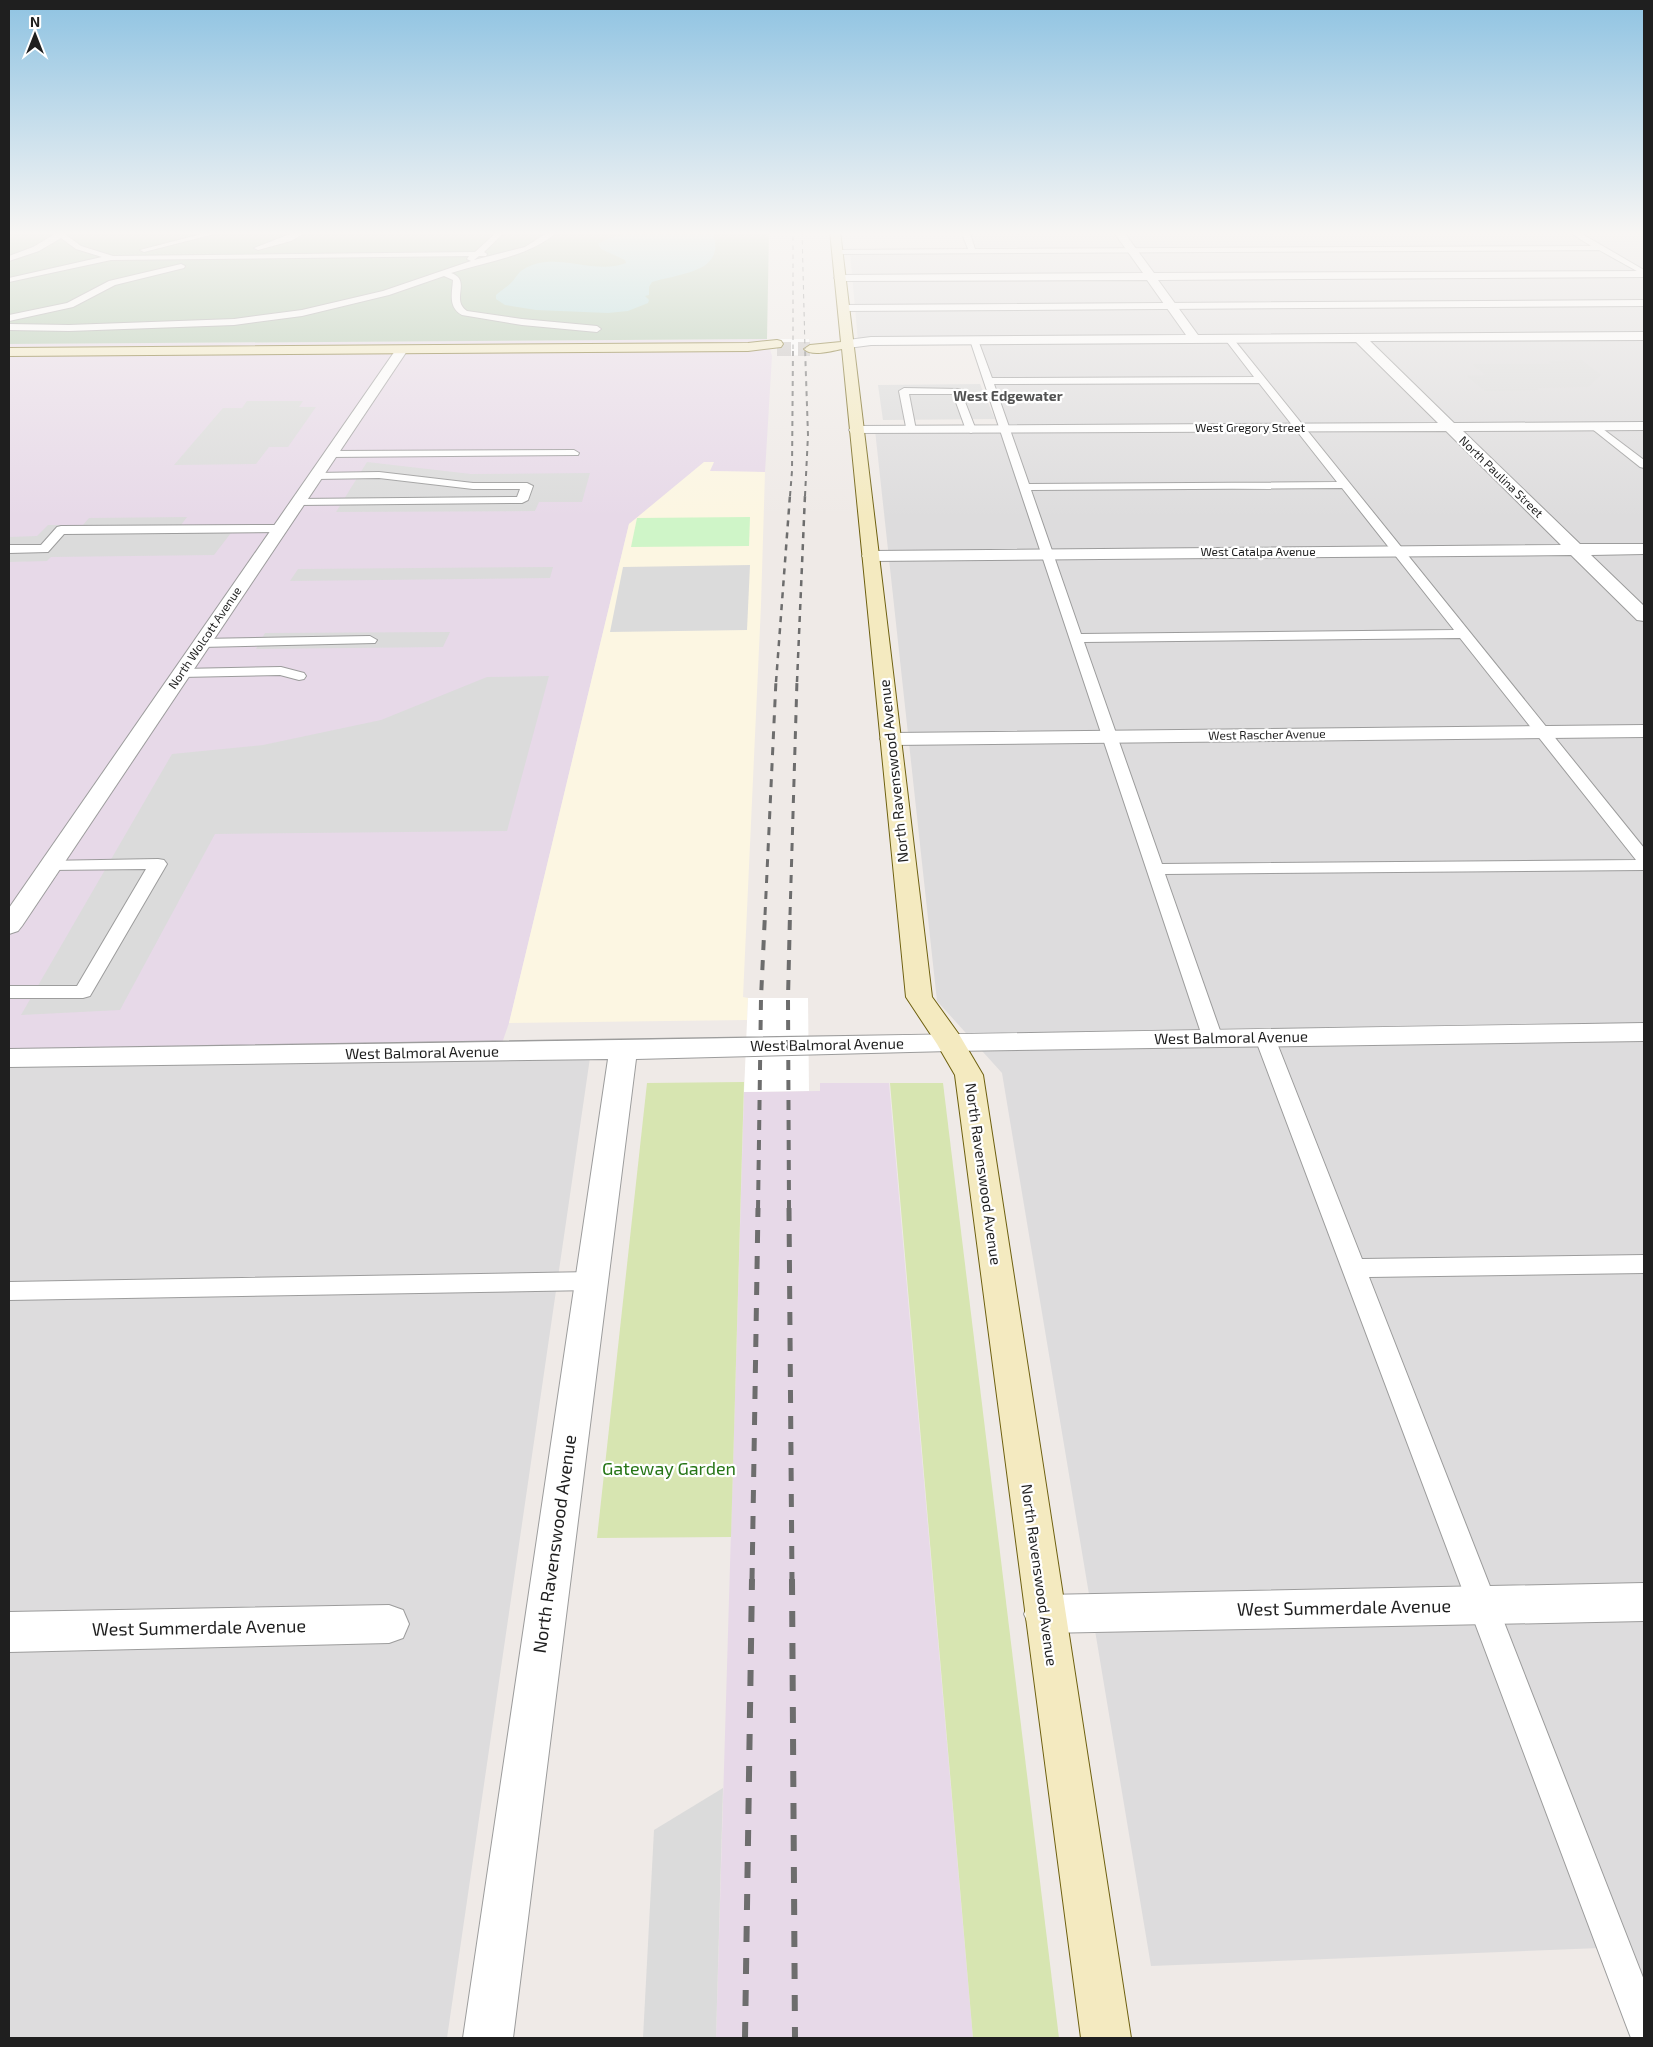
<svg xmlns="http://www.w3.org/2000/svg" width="1653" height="2047" font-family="'Exo 2',sans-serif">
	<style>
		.residential { fill: #dddcdd }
		.industrial { fill: #e7d9e8 }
		.education { fill: #fcf6e2 }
		.grass { fill: #d7e5b1 }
		.cemetery { fill: #acc6aa }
		.park { fill: #cff5c8 }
		.parking { fill: #dbdbdb }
		.water { fill: #abd9d8 }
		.pier { fill: #fff }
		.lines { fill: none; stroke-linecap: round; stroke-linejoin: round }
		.secondary-tunnel { stroke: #c5c1bf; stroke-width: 14; stroke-dasharray: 14 7; stroke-linecap: butt }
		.lane-casing { stroke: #9c9c9c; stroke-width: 2 }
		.street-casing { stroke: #9c9c9c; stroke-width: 2 }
		.secondary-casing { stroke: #6e600f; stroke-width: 2 }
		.lane { fill: #fff; fill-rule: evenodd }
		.street { fill: #fff; fill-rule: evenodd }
		.secondary { fill: #f4eac0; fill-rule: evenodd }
		.rail-far6 { stroke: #6d6d6d; stroke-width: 1; stroke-dasharray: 4.5 4.5; stroke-linecap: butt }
		.rail-far5 { stroke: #6d6d6d; stroke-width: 2; stroke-dasharray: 5 5; stroke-linecap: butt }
		.rail-far4 { stroke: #6d6d6d; stroke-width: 2.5; stroke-dasharray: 6 6; stroke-linecap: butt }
		.rail-far3 { stroke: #6d6d6d; stroke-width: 3; stroke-dasharray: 8 8; stroke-linecap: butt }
		.rail-far2 { stroke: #6d6d6d; stroke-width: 4; stroke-dasharray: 10 10; stroke-linecap: butt }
		.rail-far1 { stroke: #6d6d6d; stroke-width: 5; stroke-dasharray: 13 13; stroke-linecap: butt }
		.rail { stroke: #6d6d6d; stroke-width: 6; stroke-dasharray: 16 16; stroke-linecap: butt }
		.labels { text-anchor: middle; stroke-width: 4.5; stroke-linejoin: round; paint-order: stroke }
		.far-street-label { font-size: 12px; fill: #1f1f1f; stroke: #fff }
		.far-neighbourhood-label { font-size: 14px; font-weight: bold; fill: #525252; stroke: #fff }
		.street-label { font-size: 15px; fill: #1f1f1f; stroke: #fff }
		.near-park-label { font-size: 18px; fill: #267516; stroke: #fff }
		.near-street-label { font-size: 18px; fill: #1f1f1f; stroke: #fff }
	</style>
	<rect width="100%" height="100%" fill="#efeae7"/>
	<!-- residential -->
	<g class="residential">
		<polygon points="963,231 1644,231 1644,2038 1635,2038 1600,1948 1151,1966 1002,1073 937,1001 875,430 1004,429 972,341 858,341 850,252 969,251"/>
		<polygon points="592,1044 447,2038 9,2038 9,1052"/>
	</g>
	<!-- industrial -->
	<g class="industrial">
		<polygon points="767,339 772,356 765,472 710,471 629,524 509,1023 501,1046 9,1052 9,344"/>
		<polygon points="820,1083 889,1083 973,2038 716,2038 744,1092 820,1091"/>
	</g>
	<!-- education -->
	<polygon class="education" points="704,462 714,462 710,471 765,472 761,605 743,997 748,998 747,1020 509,1023 629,524"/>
	<!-- grass -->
	<g class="grass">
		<polygon points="744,1082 731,1537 597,1538 647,1083"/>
		<polygon points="890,1083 943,1083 1059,2038 973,2038"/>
	</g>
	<!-- cemetery -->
	<polygon class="cemetery" points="9,231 769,231 767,339 9,344"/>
	<!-- park -->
	<polygon class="park" points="750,517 749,546 631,547 637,518"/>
	<!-- parking -->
	<g class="parking">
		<polygon points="1581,360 1601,375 1588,387 1537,388 1539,390 1485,391 1467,376 1485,375 1472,364 1552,364 1549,361"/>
		<polygon points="980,384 995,419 883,420 878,385"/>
		<polygon points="247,401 303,401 299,407 316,407 288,447 269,447 256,464 174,465 223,408 242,408"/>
		<polygon points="367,462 471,474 590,473 582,502 539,502 535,511 336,512"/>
		<polygon points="187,517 181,525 237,525 214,555 51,557 47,561 9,562 9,537 37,536 48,525 83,525 89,518"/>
		<polygon points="750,565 747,630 610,632 623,567"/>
		<polygon points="553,567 550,578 290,581 298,569"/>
		<polygon points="450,632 443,647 256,649 265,633"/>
		<polygon points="549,676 507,831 215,834 120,1010 21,1015 172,754 263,745 381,720 487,677"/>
		<polygon points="723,1788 716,2038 643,2038 654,1830"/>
	</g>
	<!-- water -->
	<path class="water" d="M625,231H712C728,272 682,273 652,282L649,287V295L645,296L649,300L648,303L628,311L608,313L536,310L505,305L496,299V295C501,290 507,287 511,283C516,278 518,272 524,269C556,250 593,276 626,263L625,260L601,249L598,244L607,239L623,235Z"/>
	<!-- pier -->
	<g class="pier">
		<polygon points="777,339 809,339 810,355 777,356"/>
		<polygon points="748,998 808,998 809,1091 744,1092"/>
	</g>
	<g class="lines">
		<!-- secondary-tunnel -->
		<polyline class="secondary-tunnel" points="777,349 810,349"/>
		<defs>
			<g id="lane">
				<path d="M60,231H67L66,235L81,246L113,256L475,252L498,231H506L484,252L487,254L486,256H479L474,260L525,247L550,231H558C530,257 487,261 451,273C472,280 450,300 467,311L522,319L597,326L601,329L597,332L522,325L462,315C448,307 452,294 453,280L444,276L389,295L302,316L234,325L69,331L9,330V324L69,325L234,319L302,310L383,291L471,261L467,259L469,256L111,260L9,282V278L102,257L76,249L61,238L39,251L9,261V256L33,247Z"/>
				<polygon points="213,231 226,231 144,252 140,250"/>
				<polygon points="298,231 308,231 291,241 258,250 254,248"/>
				<polygon points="961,231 969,231 975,249 1591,246 1568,231 1577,231 1644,270 1644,275 1599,250 838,254 834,252 838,250 968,249"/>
				<polygon points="181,264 185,266 184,268 115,285 73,307 9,321 9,315 67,303 109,281"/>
				<polygon points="1644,300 1644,306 844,311 840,308 844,305"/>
				<path d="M1228,335L1231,336L1644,848V870L1165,874L1223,1039L1220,1044L1213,1046L1206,1044L1203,1039L970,340L974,337L978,340L992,378L1254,377L1224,338ZM1259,383L1337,482L1029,484L994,384ZM1342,488L1454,630L1081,634L1031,490ZM1460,638L1636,860L1162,864L1084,642Z"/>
				<polygon points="904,388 960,389 976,430 971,433 966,430 953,394 909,394 916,430 915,432 907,432 899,391"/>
				<polygon points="1595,423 1644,460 1644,468 1640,467 1591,428 1590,426 1591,424"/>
				<polygon points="574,450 579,453 578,455 330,457 325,454 330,451"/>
				<polygon points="379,472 473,483 527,483 533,486 528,500 522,503 297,505 291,502 297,499 517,497 520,489 473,489 379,478 316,479 310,476 316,473"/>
				<polygon points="280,525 286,529 284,532 64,534 48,552 9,553 9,545 41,545 57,527 61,526"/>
				<polygon points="370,636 377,640 375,643 201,647 194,643 201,639"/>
				<polygon points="281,667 304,673 306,676 304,679 299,680 280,675 181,677 176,676 174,673 176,670 181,669"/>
				<polygon points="158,859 164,860 167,864 90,996 83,998 9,998 9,986 77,986 146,869 50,870 44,869 41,865 44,861"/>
				<polygon points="1265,1031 1272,1033 1275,1038 1362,1259 1644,1255 1644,1273 1369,1277 1644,1980 1644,2038 1631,2038 1626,2025 1255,1038 1258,1033"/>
				<polygon points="592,1272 601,1274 604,1281 601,1288 592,1290 9,1300 9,1282"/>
			</g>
			<g id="street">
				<polygon points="1113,231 1123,231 1154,273 1644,271 1644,277 1158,280 1198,335 1644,332 1644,340 1370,341 1454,423 1644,422 1644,430 1463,431 1580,544 1644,544 1644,554 1591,555 1644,606 1644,621 1637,620 1571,555 871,561 865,560 862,556 865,552 871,551 1561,545 1446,431 851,433 849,430 851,427 856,426 1438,423 1356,342 871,345 848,348 842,344 848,340 871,337 1186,335 1147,280 840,281 834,278 840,275 1143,273"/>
				<polygon points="401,347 407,351 22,926 18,931 9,934 9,908 397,348"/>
				<polygon points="1644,725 1644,737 891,745 884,743 880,739 884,735 891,733"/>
				<path d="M1644,1023V1041L950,1051L636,1059L513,2038H463L608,1059L9,1067V1049C554,1042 1099,1031 1644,1023Z"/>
				<polygon points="1644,1583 1644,1621 1044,1633 1030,1628 1024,1614 1030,1600 1044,1595"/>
				<polygon points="389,1605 403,1610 409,1624 403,1638 389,1643 9,1652 9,1612"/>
			</g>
			<g id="secondary">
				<path d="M830,231H840L932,997L960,1036L983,1075L1131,2038H1081L955,1075L937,1044L906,997L842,349C831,351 812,357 804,349L810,345L841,342Z"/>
				<polygon points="777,340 781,341 783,344 781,347 748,351 9,356 9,348 748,343"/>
			</g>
		</defs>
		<!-- lane casing -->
		<use href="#lane" class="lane-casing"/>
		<!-- street casing -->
		<use href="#street" class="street-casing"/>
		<!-- secondary casing -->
		<use href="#secondary" class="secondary-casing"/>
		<!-- lane -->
		<use href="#lane" class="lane"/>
		<!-- street -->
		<use href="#street" class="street"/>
		<!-- secondary -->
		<use href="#secondary" class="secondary"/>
		<!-- rail-far6 -->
		<g class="rail-far6">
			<polyline points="802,231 805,349"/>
			<polyline points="793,349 793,231"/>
		</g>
		<!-- rail-far5 -->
		<g class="rail-far5">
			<polyline points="790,496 792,471 793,348"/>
			<polyline points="805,496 808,435 805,348"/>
		</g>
		<!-- rail-far4 -->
		<g class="rail-far4">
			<polyline points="776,682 790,495"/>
			<polyline points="797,682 805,495"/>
		</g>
		<!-- rail-far3 -->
		<g class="rail-far3">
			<polyline points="765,915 776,680"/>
			<polyline points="790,915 797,680"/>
		</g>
		<!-- rail-far2 -->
		<g class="rail-far2">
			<polyline points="758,1210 761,998 765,914"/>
			<polyline points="789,1210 788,998 790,914"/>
		</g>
		<!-- rail-far1 -->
		<g class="rail-far1">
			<polyline points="789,1208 792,1581"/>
			<polyline points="752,1581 758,1208"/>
		</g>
		<!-- rail -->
		<g class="rail">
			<polyline points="792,1579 795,2038"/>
			<polyline points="745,2038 752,1579"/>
		</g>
	</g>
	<!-- sky -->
	<linearGradient id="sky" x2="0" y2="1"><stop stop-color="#8fc3e2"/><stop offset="0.45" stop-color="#f8f6f4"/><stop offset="1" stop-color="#f8f6f4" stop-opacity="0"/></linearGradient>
	<rect width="1653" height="518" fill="url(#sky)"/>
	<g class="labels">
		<!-- far-street labels -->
		<g class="far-street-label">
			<text x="1250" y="432">West Gregory Street</text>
			<text transform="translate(1501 477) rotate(44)" y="4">North Paulina Street</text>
			<text x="1258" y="556">West Catalpa Avenue</text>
			<text transform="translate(205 638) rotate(-56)" y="4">North Wolcott Avenue</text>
			<text transform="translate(1267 735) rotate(-1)" y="4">West Rascher Avenue</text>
		</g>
		<!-- far-neighbourhood labels -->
		<g class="far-neighbourhood-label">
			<text x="1008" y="401">West Edgewater</text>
		</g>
		<!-- street labels -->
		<g class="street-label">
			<text transform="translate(894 771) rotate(-96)" y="5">North Ravenswood Avenue</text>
			<text transform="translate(1231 1038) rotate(-1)" y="5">West Balmoral Avenue</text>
			<text transform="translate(827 1045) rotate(-1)" y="5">West Balmoral Avenue</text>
			<text transform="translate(422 1053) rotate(-1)" y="5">West Balmoral Avenue</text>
			<text transform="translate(983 1174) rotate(82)" y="5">North Ravenswood Avenue</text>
			<text transform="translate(1039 1575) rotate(82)" y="5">North Ravenswood Avenue</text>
		</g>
		<!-- near-park labels -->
		<g class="near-park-label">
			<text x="669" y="1475">Gateway Garden</text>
		</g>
		<!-- near-street labels -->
		<g class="near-street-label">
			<text transform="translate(555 1544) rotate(-82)" y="6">North Ravenswood Avenue</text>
			<text transform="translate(1344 1608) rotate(-1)" y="6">West Summerdale Avenue</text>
			<text transform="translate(199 1628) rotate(-1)" y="6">West Summerdale Avenue</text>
		</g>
	</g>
	<!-- border -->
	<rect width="1653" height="2047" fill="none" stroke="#1f1f1f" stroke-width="20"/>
	<!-- north arrow -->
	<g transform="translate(35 35)" stroke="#ffffff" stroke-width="4" paint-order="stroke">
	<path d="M0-4L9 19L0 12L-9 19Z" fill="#1f1f1f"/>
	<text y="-8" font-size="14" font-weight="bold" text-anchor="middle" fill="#1f1f1f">N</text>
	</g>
</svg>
